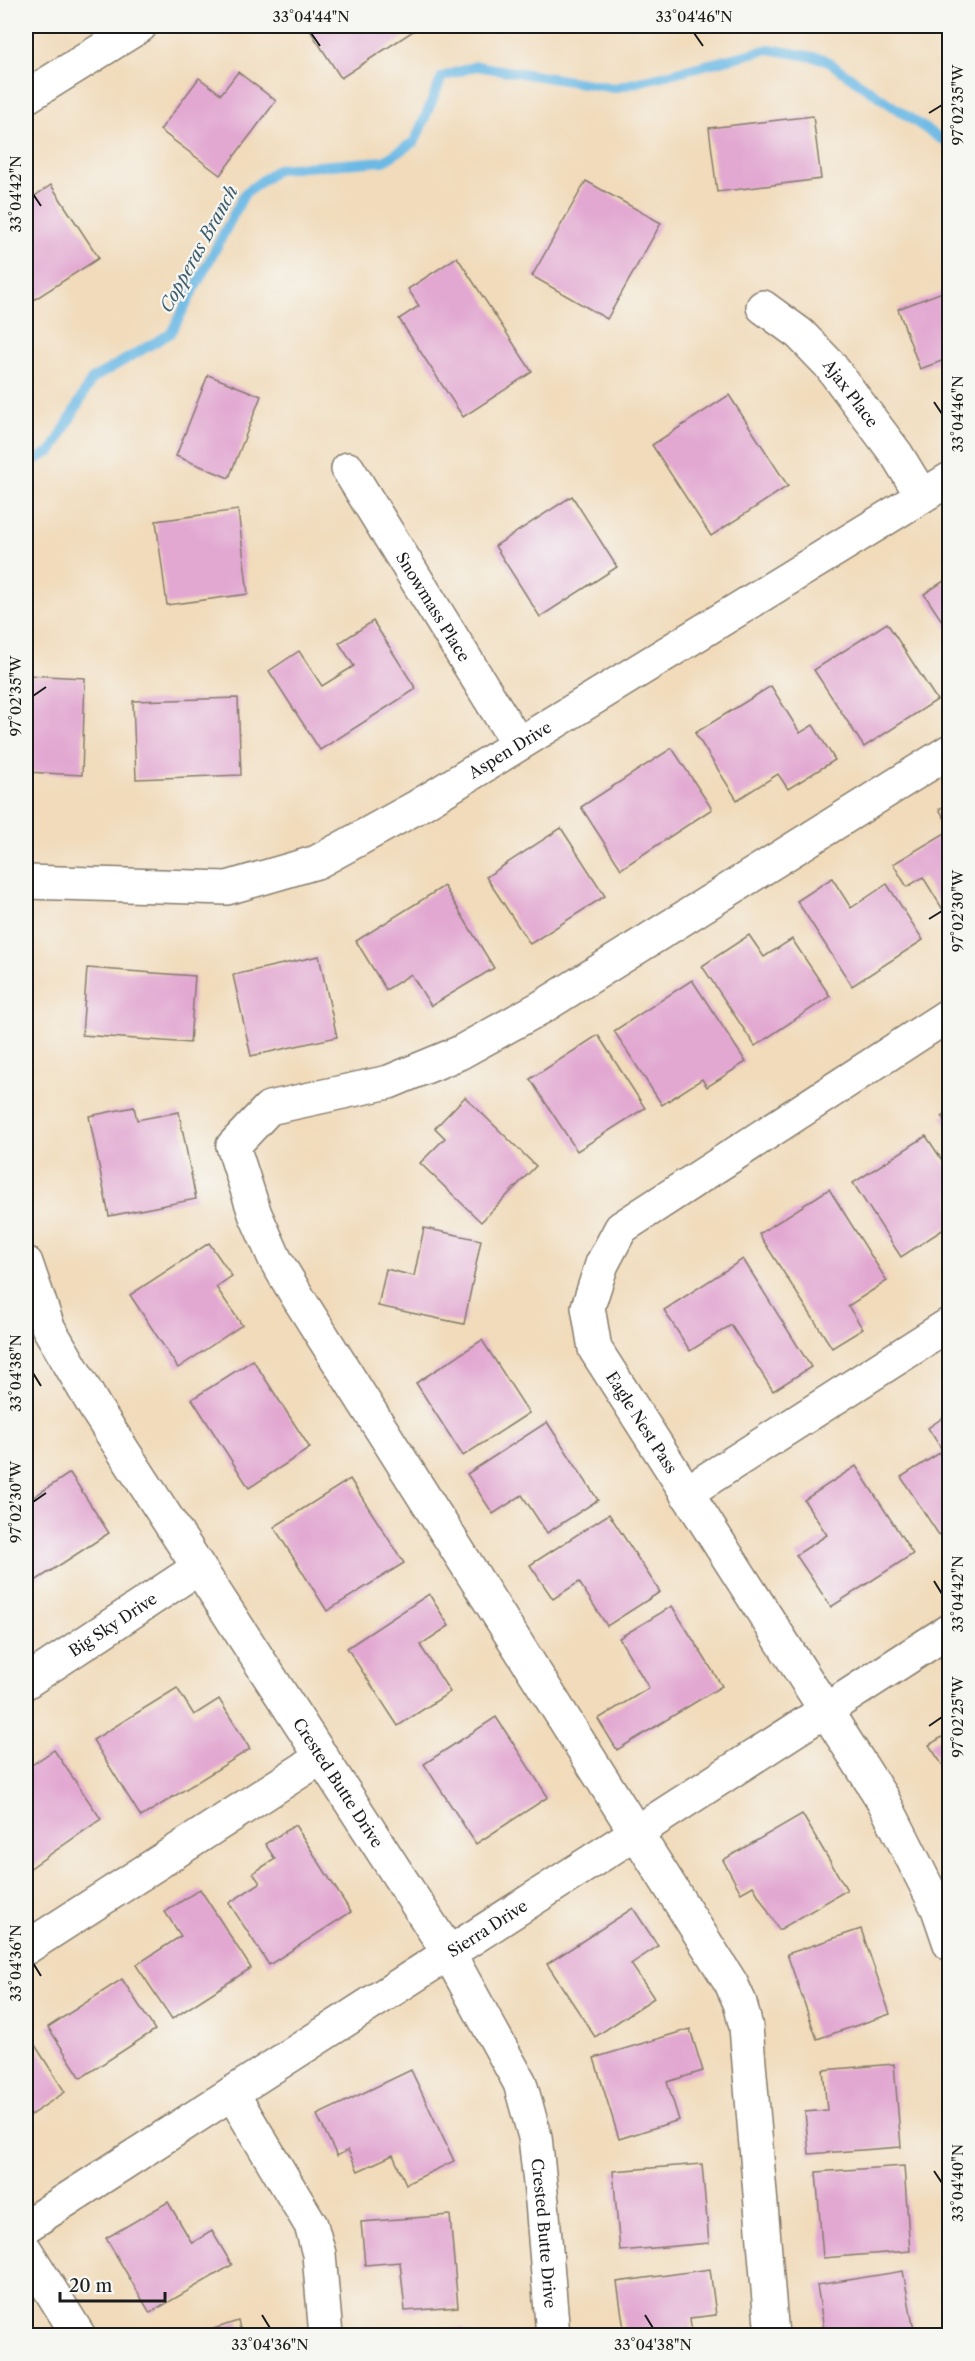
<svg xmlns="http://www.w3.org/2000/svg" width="975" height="2361" font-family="'Libre Caslon Text',serif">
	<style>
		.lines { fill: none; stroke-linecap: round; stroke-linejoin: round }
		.stream { stroke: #6cb9e5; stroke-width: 10 }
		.building { fill: #e2a8d1 }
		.minor-casing { stroke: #867c6c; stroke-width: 36 }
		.minor { stroke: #fff; stroke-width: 33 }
		.ticks { fill: none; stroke: #1c1c1c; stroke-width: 2 }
		.labels { text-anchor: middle; stroke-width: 4.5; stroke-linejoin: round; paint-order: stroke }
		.street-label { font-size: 16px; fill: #1c1c1c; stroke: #f6f6f2 }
		.water-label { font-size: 18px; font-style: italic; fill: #3c5b6c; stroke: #f6f6f2 }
		.neatline { fill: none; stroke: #1c1c1c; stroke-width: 2 }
		.ticks-label { font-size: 15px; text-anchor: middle; fill: #1c1c1c }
	</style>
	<rect width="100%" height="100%" fill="#f6f6f2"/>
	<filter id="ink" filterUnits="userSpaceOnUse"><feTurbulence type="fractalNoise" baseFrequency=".0167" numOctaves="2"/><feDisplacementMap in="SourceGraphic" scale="12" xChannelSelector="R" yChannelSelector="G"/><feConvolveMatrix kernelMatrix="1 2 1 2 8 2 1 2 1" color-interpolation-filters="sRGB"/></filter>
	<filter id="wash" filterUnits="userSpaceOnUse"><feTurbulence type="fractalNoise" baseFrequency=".008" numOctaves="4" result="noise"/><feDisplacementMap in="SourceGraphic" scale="24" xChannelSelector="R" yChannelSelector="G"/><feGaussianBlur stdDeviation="1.35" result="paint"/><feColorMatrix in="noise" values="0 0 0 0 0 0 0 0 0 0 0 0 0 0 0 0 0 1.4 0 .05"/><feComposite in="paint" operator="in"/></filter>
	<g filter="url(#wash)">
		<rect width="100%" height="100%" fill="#f1dbbb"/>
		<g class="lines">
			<!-- stream -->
			<polyline class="stream" points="26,464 52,451 92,379 171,333 245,193 278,169 384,161 415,141 442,77 476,66 614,88 769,49 824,59 939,138 950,142"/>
		</g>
		<g id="blocks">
			<!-- building -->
			<g class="building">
				<polygon points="307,26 421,26 341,78"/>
				<polygon points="238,72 276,101 220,175 160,130 199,78 221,94"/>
				<polygon points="813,116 821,179 717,192 709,128"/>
				<polygon points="586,181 661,223 607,319 532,276"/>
				<polygon points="51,185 99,258 26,305 26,202"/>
				<polygon points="457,257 532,372 463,417 399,319 419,306 408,289"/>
				<polygon points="950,289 950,358 920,369 898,309"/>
				<polygon points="208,375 261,396 229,478 176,456"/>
				<polygon points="729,395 788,486 711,536 652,445"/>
				<polygon points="572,496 617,567 540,617 495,546"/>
				<polygon points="238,510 248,594 167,605 156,521"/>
				<polygon points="950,577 950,633 924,594"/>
				<polygon points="373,621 416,689 320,750 269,671 299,651 322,686 354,666 339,643"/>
				<polygon points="887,623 937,700 864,747 814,670"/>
				<polygon points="26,675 85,678 82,775 26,772"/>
				<polygon points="771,686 800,733 813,725 835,760 788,789 778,774 737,800 695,733"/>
				<polygon points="238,698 241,775 136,779 133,701"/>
				<polygon points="672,748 712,809 621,869 581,807"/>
				<polygon points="950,803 950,827 939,809"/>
				<polygon points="561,828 605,896 530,944 486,877"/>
				<polygon points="950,830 950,921 923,877 907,887 893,864"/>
				<polygon points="832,878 851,908 887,884 923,940 852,986 797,901"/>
				<polygon points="444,886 494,968 431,1006 411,974 386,990 356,941"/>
				<polygon points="749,935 764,957 792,939 830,996 755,1046 702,966"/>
				<polygon points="319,956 337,1037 251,1056 233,975"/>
				<polygon points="87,968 195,976 190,1043 82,1035"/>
				<polygon points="692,980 746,1062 707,1087 702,1079 662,1105 614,1031"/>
				<polygon points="598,1035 645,1108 577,1151 530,1079"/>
				<polygon points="465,1097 536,1166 481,1222 420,1163 445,1138 435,1128"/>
				<polygon points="134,1107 137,1120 179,1112 196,1199 109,1216 89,1116"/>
				<polygon points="950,1112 950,1129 942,1117"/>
				<polygon points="926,1136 950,1172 950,1225 901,1257 853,1183"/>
				<polygon points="829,1189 887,1281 848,1306 863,1329 832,1348 759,1234"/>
				<polygon points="424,1228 481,1240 464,1324 378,1306 386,1269 414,1276"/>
				<polygon points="209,1243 232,1276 216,1287 242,1325 178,1368 130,1295"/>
				<polygon points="743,1259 811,1367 773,1391 731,1325 690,1351 664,1310"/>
				<polygon points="482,1340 529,1413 463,1456 416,1383"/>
				<polygon points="253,1360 310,1448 249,1488 192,1399"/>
				<polygon points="950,1413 950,1528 939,1535 901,1477 943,1451 928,1428"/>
				<polygon points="547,1422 598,1500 547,1533 522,1495 493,1514 467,1474"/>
				<polygon points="856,1466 913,1554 831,1607 796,1555 827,1535 804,1500"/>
				<polygon points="70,1473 109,1533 26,1587 26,1502"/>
				<polygon points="350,1479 404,1563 327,1611 274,1527"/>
				<polygon points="609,1514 660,1592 607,1626 579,1582 553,1599 530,1565"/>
				<polygon points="429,1594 449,1626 420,1645 450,1692 398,1726 347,1648"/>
				<polygon points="672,1606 722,1686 617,1750 598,1719 649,1688 619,1638"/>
				<polygon points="177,1688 194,1715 219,1699 250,1749 141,1817 93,1740"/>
				<polygon points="496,1717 548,1797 476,1844 424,1764"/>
				<polygon points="950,1732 950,1776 929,1745"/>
				<polygon points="54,1750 101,1819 26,1871 26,1769"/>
				<polygon points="802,1814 847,1890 779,1930 753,1886 741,1893 723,1860"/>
				<polygon points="295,1825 351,1912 269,1965 229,1903 260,1883 253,1873 275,1859 265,1844"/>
				<polygon points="200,1889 251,1968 172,2019 136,1965 181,1936 165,1912"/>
				<polygon points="633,1908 658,1946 631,1964 654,1998 595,2037 547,1964"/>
				<polygon points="861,1929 890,2014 817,2039 787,1954"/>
				<polygon points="122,1979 155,2030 81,2078 48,2027"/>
				<polygon points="690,2029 703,2071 667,2082 679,2120 619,2139 594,2058"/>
				<polygon points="26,2031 65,2092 26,2118"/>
				<polygon points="894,2064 901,2147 809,2154 805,2112 827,2110 823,2070"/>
				<polygon points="411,2070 454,2161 406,2184 393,2155 358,2171 348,2150 337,2156 317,2115"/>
				<polygon points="702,2164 709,2243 620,2251 613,2171"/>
				<polygon points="904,2166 910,2251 823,2258 816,2172"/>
				<polygon points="168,2202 192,2243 212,2231 232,2265 150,2313 106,2238"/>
				<polygon points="450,2215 458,2307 405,2311 400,2262 365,2265 361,2222"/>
				<polygon points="710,2269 716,2315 690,2318 692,2336 625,2336 617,2282"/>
				<polygon points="903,2271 915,2336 825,2336 817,2285"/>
				<polygon points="238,2321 242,2336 195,2336 195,2335"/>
				<polygon points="464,2328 465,2336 394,2336 394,2334"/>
			</g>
		</g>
	</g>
	<g filter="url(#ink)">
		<use href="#blocks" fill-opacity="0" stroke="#867c6c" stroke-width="1.5"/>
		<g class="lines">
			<defs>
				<g id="minor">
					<polyline points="26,97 140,26"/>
					<path id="s1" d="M763,307L800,334L829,364L897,455L922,496"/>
					<path id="s2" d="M348,469L518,744"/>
					<path id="s3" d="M26,882L227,888L317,862L415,808L950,479"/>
					<path id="s4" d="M950,1014L621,1228L602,1264L588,1307L595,1349L883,1800L938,1909L950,1944"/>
					<path id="s5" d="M26,1263L48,1327L96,1409L448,1952L520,2083L535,2137L542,2202L553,2336"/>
					<polyline points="686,1493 950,1324"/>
					<path id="s6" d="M26,1682L198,1568"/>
					<polyline points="26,1948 322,1757"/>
					<polyline points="232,2093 311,2225 319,2254 326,2336"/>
					<path id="s7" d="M26,2226L950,1630"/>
					<polyline points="26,2251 79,2336"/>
					<polyline points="772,2336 746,2027 740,2003 731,1983 299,1299 275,1259 255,1214 233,1146 269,1108 389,1082 459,1053 542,1007 950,751"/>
				</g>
			</defs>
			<!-- minor casing -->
			<use href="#minor" class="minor-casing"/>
			<!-- minor -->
			<use href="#minor" class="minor"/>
		</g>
	</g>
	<!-- ticks -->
	<path class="ticks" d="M311,33L320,46M694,33L703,46M929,113L942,105M33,194L41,206M934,402L942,414M33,696L46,687M929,919L942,911M33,1373L41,1386M33,1502L46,1493M934,1581L942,1594M929,1726L942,1717M33,1963L41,1976M934,2171L942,2183M262,2315L270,2328M645,2315L653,2328"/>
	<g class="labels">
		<!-- street labels -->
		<g class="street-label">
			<text dy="6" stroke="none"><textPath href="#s1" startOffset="124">Ajax Place</textPath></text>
			<text dy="6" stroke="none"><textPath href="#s2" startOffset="162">Snowmass Place</textPath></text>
			<text dy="6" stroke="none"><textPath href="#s3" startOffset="518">Aspen Drive</textPath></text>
			<text dy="6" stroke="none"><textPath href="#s4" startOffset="608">Eagle Nest Pass</textPath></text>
			<text dy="6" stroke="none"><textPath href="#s6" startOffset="104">Big Sky Drive</textPath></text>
			<text dy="6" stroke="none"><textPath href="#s5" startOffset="608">Crested Butte Drive</textPath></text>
			<text dy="6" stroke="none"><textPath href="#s7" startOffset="549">Sierra Drive</textPath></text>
			<text dy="6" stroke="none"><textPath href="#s5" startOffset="1112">Crested Butte Drive</textPath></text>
		</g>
		<!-- water labels -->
		<g class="water-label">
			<text transform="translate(199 249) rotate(-61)" y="6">Copperas Branch</text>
		</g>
	</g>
	<!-- margin -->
	<rect width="975" height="2361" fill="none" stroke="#f6f6f2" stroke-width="66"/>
	<!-- scale -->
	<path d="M60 2292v9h105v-9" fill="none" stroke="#1c1c1c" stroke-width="3"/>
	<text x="69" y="2292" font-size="18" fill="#1c1c1c" stroke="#f6f6f2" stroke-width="4.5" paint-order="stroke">20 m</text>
	<rect x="33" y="33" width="909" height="2295" class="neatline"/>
	<g class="ticks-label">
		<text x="311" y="22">33°04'44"N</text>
		<text x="694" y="22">33°04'46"N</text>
		<text transform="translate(958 105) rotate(-90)" y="5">97°02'35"W</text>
		<text transform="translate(16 194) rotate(-90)" y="5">33°04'42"N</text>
		<text transform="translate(958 414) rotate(-90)" y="5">33°04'46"N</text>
		<text transform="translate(16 696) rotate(-90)" y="5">97°02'35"W</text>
		<text transform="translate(958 911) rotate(-90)" y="5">97°02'30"W</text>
		<text transform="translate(16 1373) rotate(-90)" y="5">33°04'38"N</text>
		<text transform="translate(16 1502) rotate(-90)" y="5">97°02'30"W</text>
		<text transform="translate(958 1594) rotate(-90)" y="5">33°04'42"N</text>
		<text transform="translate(958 1717) rotate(-90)" y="5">97°02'25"W</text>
		<text transform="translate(16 1963) rotate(-90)" y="5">33°04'36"N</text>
		<text transform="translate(958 2183) rotate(-90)" y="5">33°04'40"N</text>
		<text x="270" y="2350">33°04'36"N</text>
		<text x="653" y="2350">33°04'38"N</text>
	</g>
</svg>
